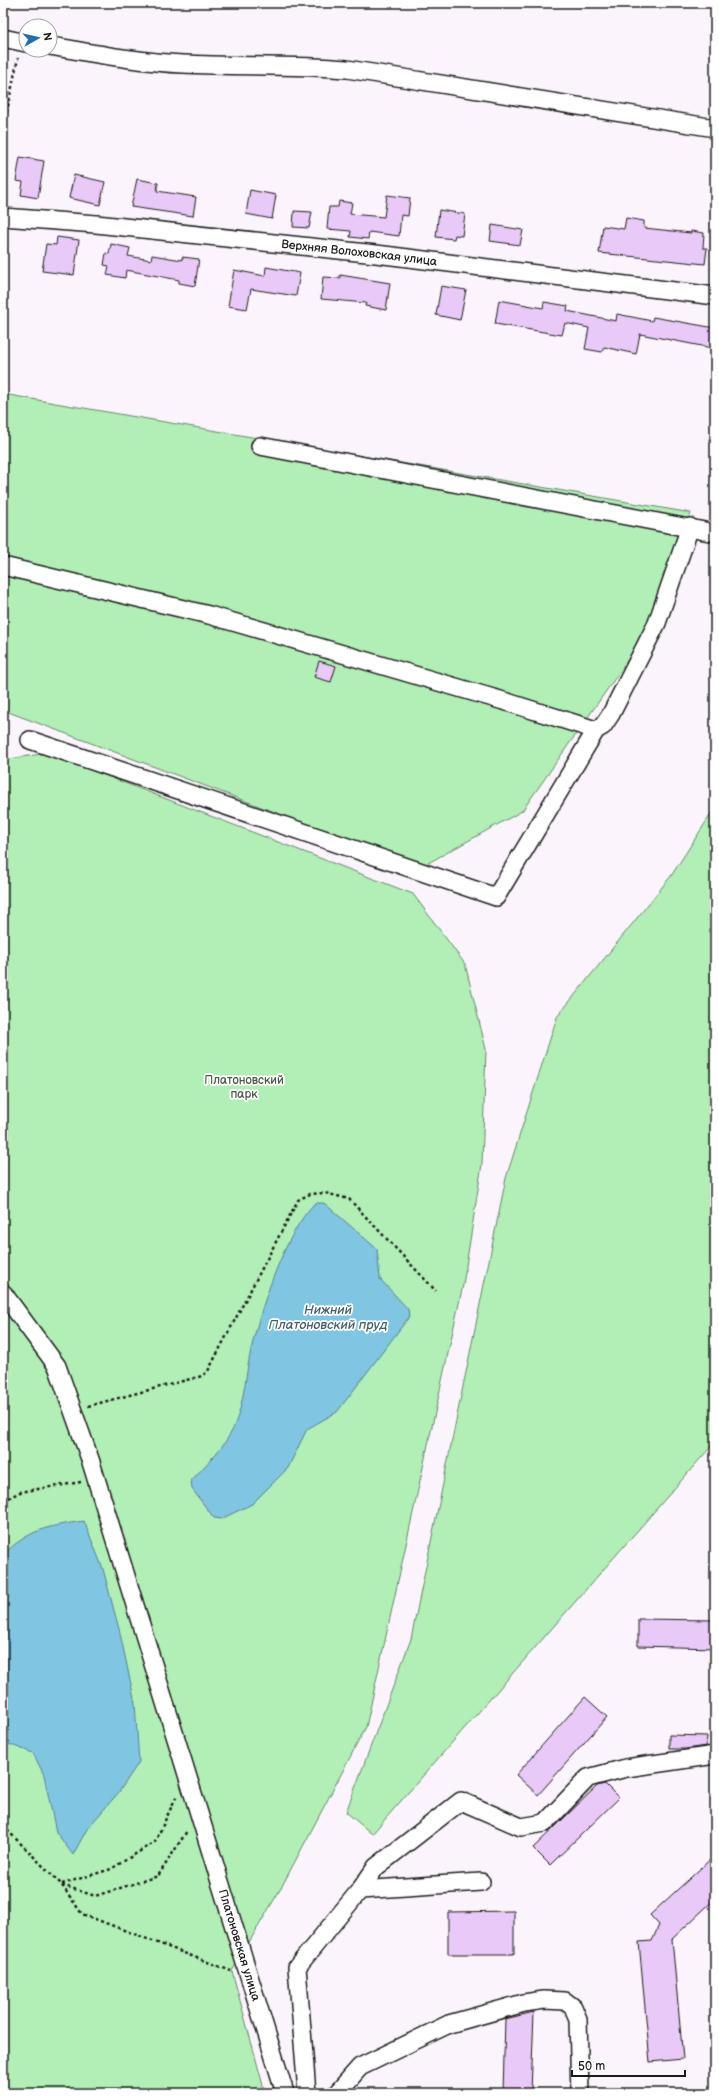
<svg xmlns="http://www.w3.org/2000/svg" width="718" height="2096" font-family="'Balsamiq Sans',sans-serif">
	<style>
		.green { fill: #b1efb6; stroke: #668669 }
		.water { fill: #80c5e1; stroke: #588192 }
		.building { fill: #e9c9f7; stroke: #1c1c1c }
		.lines { fill: none; stroke-linecap: round; stroke-linejoin: round }
		.minor-casing { stroke: #1c1c1c; stroke-width: 20 }
		.path { stroke: #1c1c1c; stroke-width: 2.5; stroke-dasharray: 3 3; stroke-linecap: butt }
		.minor { stroke: #fff; stroke-width: 17 }
		.labels { text-anchor: middle; stroke-width: 3.5; stroke-linejoin: round; paint-order: stroke }
		.street-label { font-size: 12px; fill: #1c1c1c; stroke: #fff }
		.park-label { font-size: 12px; fill: #495b4a; stroke: #fff }
		.water-label { font-size: 13px; font-style: italic; fill: #44606b; stroke: #fff }
	</style>
	<rect width="100%" height="100%" fill="#fbf4fd"/>
	<filter id="ink" filterUnits="userSpaceOnUse"><feTurbulence type="fractalNoise" baseFrequency=".025" numOctaves="2"/><feDisplacementMap in="SourceGraphic" scale="8" xChannelSelector="R" yChannelSelector="G"/><feConvolveMatrix kernelMatrix="1 2 1 2 8 2 1 2 1" color-interpolation-filters="sRGB"/></filter>
	<g filter="url(#ink)">
		<!-- green -->
		<g class="green">
			<polygon points="3,394 691,513 644,637 522,811 421,867 3,710"/>
			<polygon points="47,753 413,894 465,964 486,1049 482,1164 463,1285 366,1727 281,1888 232,1971 265,2093 3,2093 3,760"/>
			<polygon points="715,808 715,1442 372,1834 346,1812 411,1639 506,1178 557,1017 671,876"/>
		</g>
		<!-- water -->
		<g class="water">
			<path d="M315,1203H324L377,1249L380,1279L408,1309L409,1317L337,1412L307,1429L288,1468L252,1504L221,1519L214,1518L192,1489L191,1481C205,1465 228,1444 235,1424C244,1402 245,1378 250,1355C258,1314 285,1232 315,1203Z"/>
			<path d="M84,1521L103,1569L120,1633L135,1703L139,1762L119,1792L87,1829L73,1855L56,1832L44,1775L33,1753L3,1742V1555C29,1529 49,1526 84,1521Z"/>
		</g>
		<!-- building -->
		<g class="building">
			<polygon points="20,157 44,161 38,198 21,195 23,182 16,181"/>
			<polygon points="74,175 105,182 100,205 69,198"/>
			<polygon points="137,179 158,183 157,191 196,197 193,216 131,207"/>
			<polygon points="250,190 276,195 272,219 246,214"/>
			<polygon points="387,195 410,198 408,216 401,215 399,236 369,232 368,239 350,237 351,231 327,229 329,207 338,207 339,201 352,203 350,214 384,217"/>
			<polygon points="439,210 465,214 462,236 455,235 454,239 436,237"/>
			<polygon points="294,211 312,212 309,228 293,227"/>
			<polygon points="626,218 644,221 644,228 691,233 691,231 704,233 703,248 707,248 705,264 599,253 603,226 624,229"/>
			<polygon points="492,225 523,230 520,245 490,241"/>
			<polygon points="57,237 79,240 74,275 42,271 46,244 56,245"/>
			<polygon points="111,244 130,248 128,256 151,260 152,255 182,260 182,257 199,259 195,286 179,283 179,280 126,270 125,278 107,275 109,266 104,265 106,253 109,254"/>
			<polygon points="266,267 300,273 296,296 251,289 247,309 228,306 234,270 265,276"/>
			<polygon points="340,275 390,283 386,310 365,306 366,303 321,299 323,277 340,278"/>
			<polygon points="441,286 466,290 460,320 436,315"/>
			<polygon points="499,300 543,308 544,302 568,306 567,311 616,321 617,314 652,321 653,317 715,328 715,346 712,345 712,348 640,334 636,354 604,347 602,352 585,349 589,328 565,323 562,335 495,324"/>
			<polygon points="319,661 336,666 331,682 314,677"/>
			<polygon points="638,1619 715,1620 715,1648 638,1646"/>
			<polygon points="585,1697 607,1717 538,1795 516,1775"/>
			<polygon points="669,1735 707,1736 706,1746 685,1749 669,1749"/>
			<polygon points="605,1784 619,1798 550,1865 533,1848 597,1786"/>
			<polygon points="715,1855 715,1899 672,1939 683,2059 650,2062 639,1942 652,1941 659,1925 650,1915"/>
			<polygon points="514,1911 514,1954 448,1954 448,1912"/>
			<polygon points="534,2012 531,2093 503,2093 505,2019"/>
		</g>
		<g class="lines">
			<defs>
				<g id="minor">
					<polyline points="3,38 26,43"/>
					<path d="M50,46C94,53 138,62 183,64C237,67 292,64 347,69L715,128"/>
					<path id="s1" d="M3,217L96,224L376,254L715,296"/>
					<polyline points="260,446 715,533"/>
					<polyline points="3,566 209,615 507,702 596,730"/>
					<polyline points="30,740 496,897 596,730 603,726 611,714 657,623 690,527"/>
					<path id="s2" d="M3,1293L57,1366L90,1459L285,2093"/>
					<polyline points="360,1890 481,1882"/>
					<polyline points="307,2093 297,1967 360,1890 376,1867 461,1801 521,1827 545,1823 588,1778 626,1768 715,1755"/>
					<polyline points="337,2093 360,2067 449,2024 524,2003 544,2000 565,2001 573,2007 578,2019 580,2093"/>
				</g>
			</defs>
			<!-- minor casing -->
			<use href="#minor" class="minor-casing"/>
			<!-- path -->
			<g class="path">
				<polyline points="3,130 18,58"/>
				<polyline points="88,1406 202,1376 208,1371 298,1200 310,1194 325,1193 349,1199 436,1291"/>
				<polyline points="3,1501 20,1492 81,1482"/>
				<polyline points="3,1826 61,1884 82,1914 231,1971"/>
				<polyline points="62,1884 111,1869 155,1842 177,1795"/>
				<polyline points="62,1885 95,1896 158,1876 187,1831"/>
			</g>
			<!-- minor -->
			<use href="#minor" class="minor"/>
		</g>
	</g>
	<g class="labels">
		<!-- street labels -->
		<g class="street-label">
			<text dy="4" stroke="none"><textPath href="#s1" startOffset="358">Верхняя Волоховская улица</textPath></text>
			<text dy="4" stroke="none"><textPath href="#s2" startOffset="698">Платоновская улица</textPath></text>
		</g>
		<!-- park labels -->
		<g class="park-label">
			<text x="244" y="1084">Платоновский<tspan x="244" dy="14">парк</tspan></text>
		</g>
		<!-- water labels -->
		<g class="water-label">
			<text x="328" y="1314">Нижний<tspan x="328" dy="15">Платоновский пруд</tspan></text>
		</g>
	</g>
	<!-- margin -->
	<rect width="718" height="2096" fill="none" stroke="#fff" stroke-width="16"/>
	<rect x="8" y="8" width="702" height="2080" fill="none" stroke="#1c1c1c" stroke-width="1.5" filter="url(#ink)"/>
	<!-- north arrow -->
	<g transform="translate(38 38) rotate(82)"><circle r="19" fill="#ffffff" stroke="#a4a4a4"/>
	<path d="M0-3L7 15L0 10L-7 15Z" fill="#1f6fb2"/>
	<text y="-6" font-size="11" font-weight="bold" text-anchor="middle" fill="#1c1c1c">N</text>
	</g>
	<!-- scale -->
	<path d="M572 2070v6h113v-6" fill="none" stroke="#1c1c1c" stroke-width="2"/>
	<text x="578" y="2070" font-size="12" fill="#1c1c1c" stroke="#ffffff" stroke-width="3" paint-order="stroke">50 m</text>
</svg>
